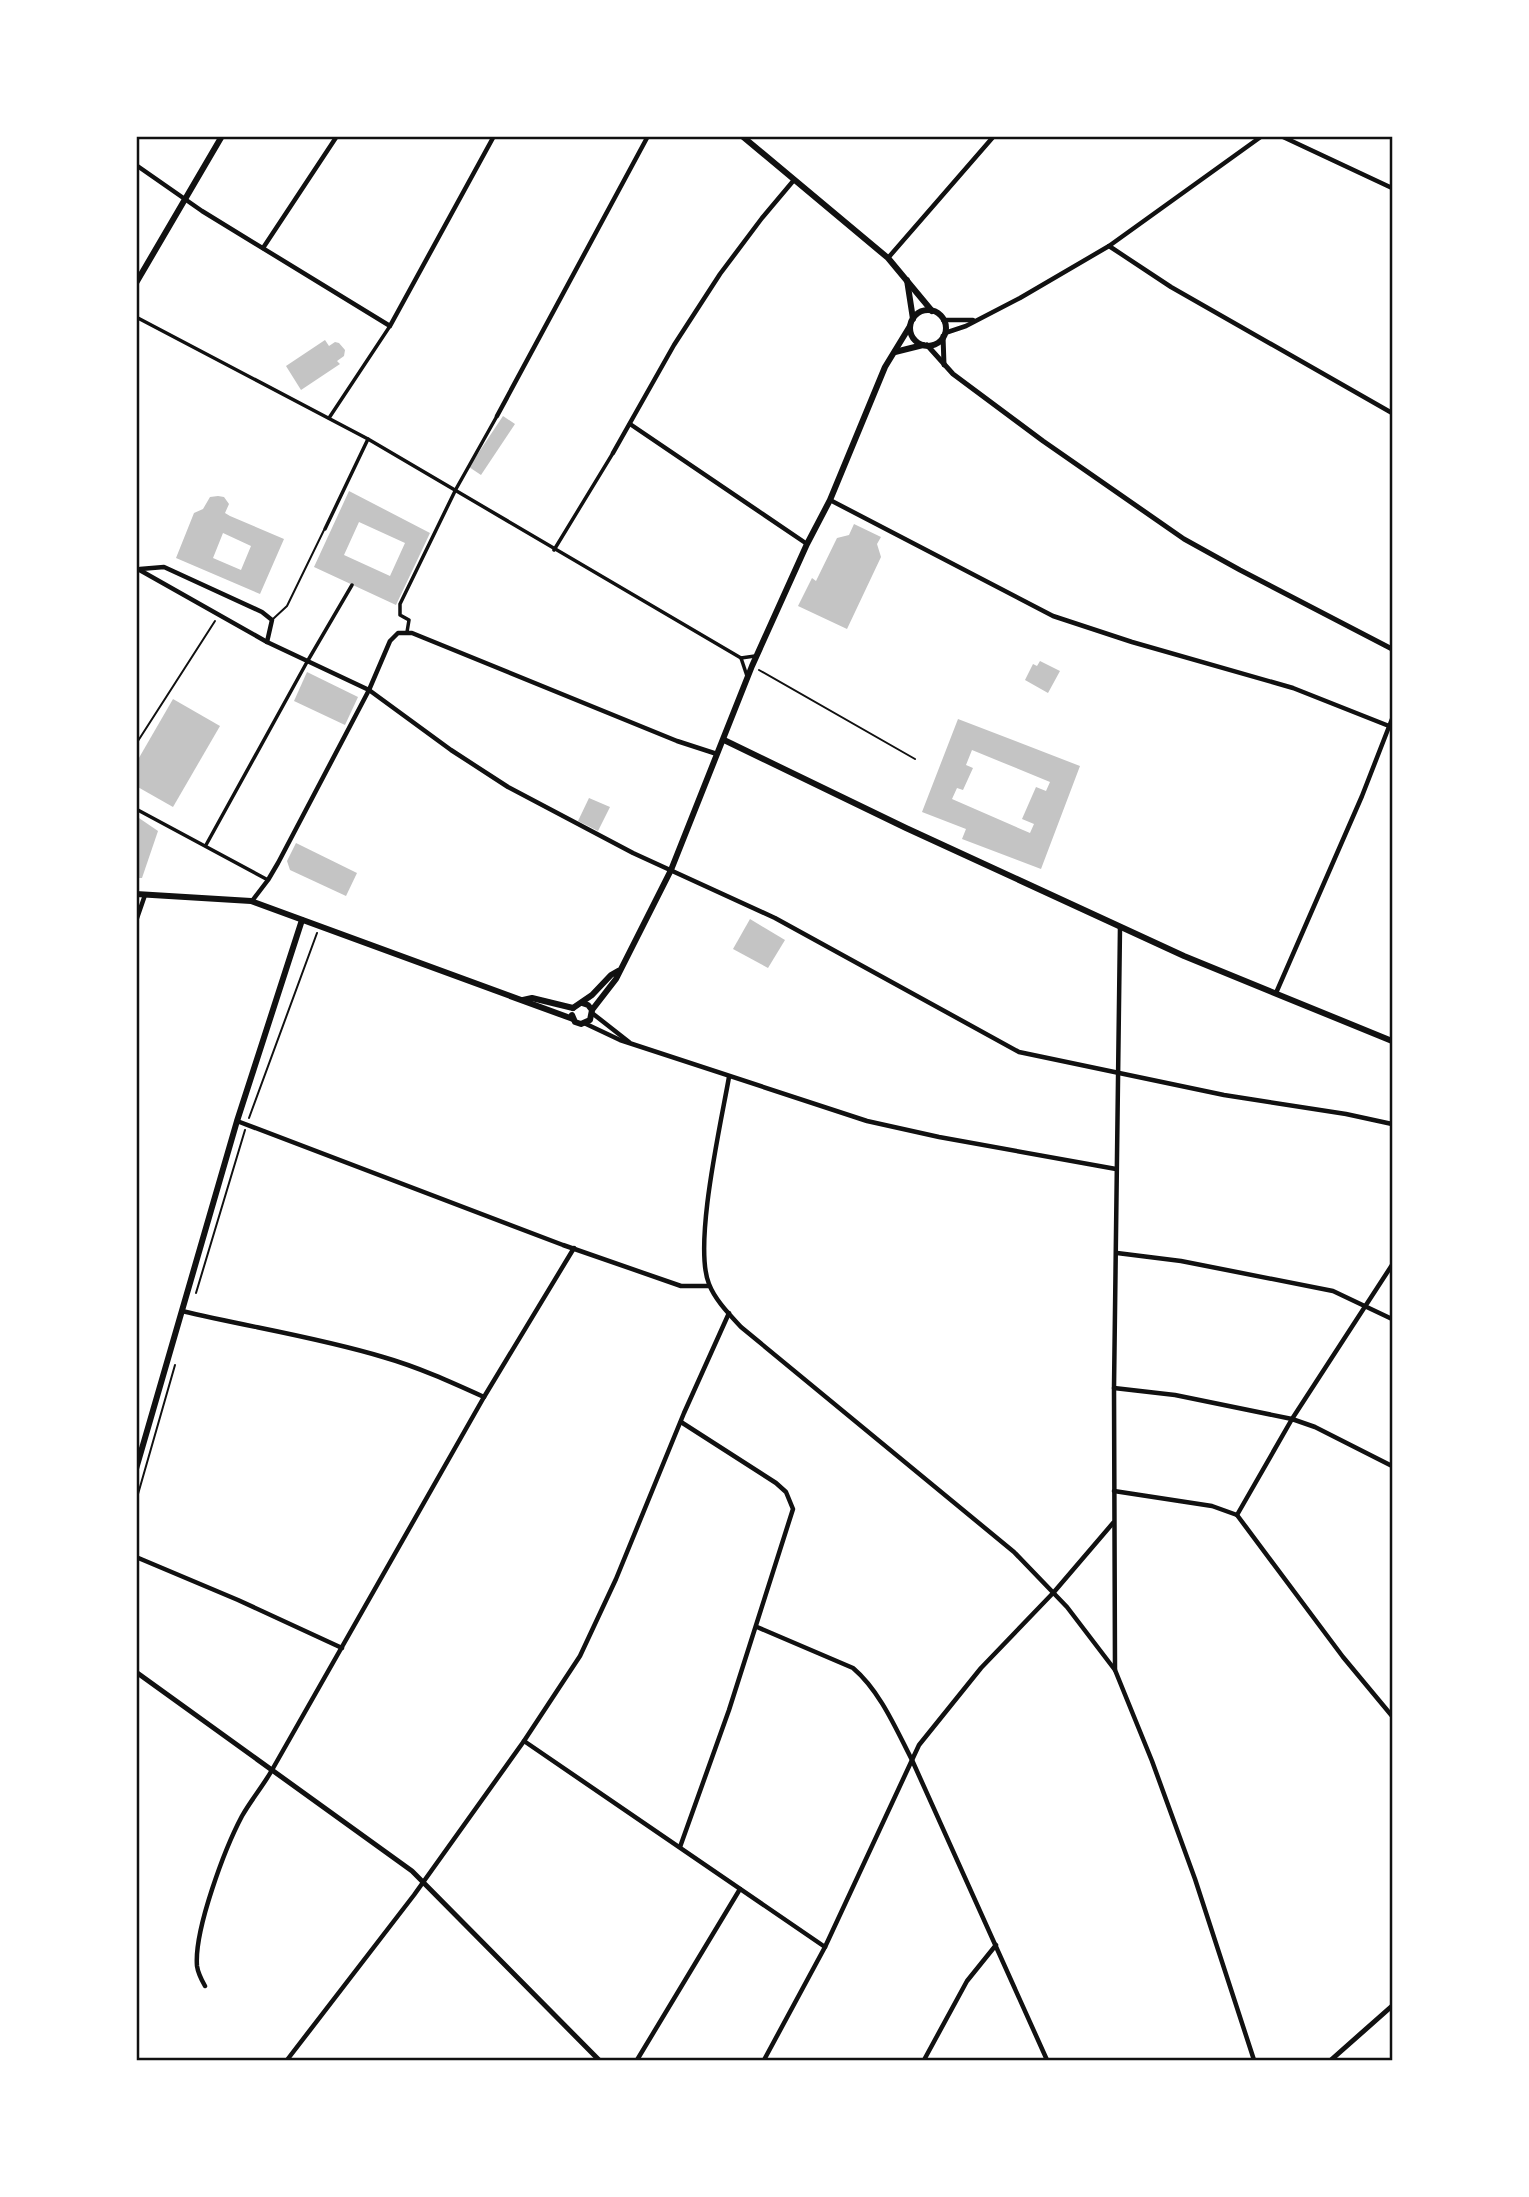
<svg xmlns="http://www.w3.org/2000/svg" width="1529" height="2197" font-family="'Fira Sans Condensed',sans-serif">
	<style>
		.building { fill: #c4c4c4; fill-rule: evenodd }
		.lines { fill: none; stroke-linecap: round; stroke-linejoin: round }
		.path { stroke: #111; stroke-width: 2 }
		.service { stroke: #111; stroke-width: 2 }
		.pedestrian { stroke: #111; stroke-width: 3.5 }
		.minor { stroke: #111; stroke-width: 4.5 }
		.tertiary { stroke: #111; stroke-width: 5 }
		.secondary { stroke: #111; stroke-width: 6 }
		.neatline { fill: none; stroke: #111; stroke-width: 2.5 }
	</style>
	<rect width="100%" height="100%" fill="#fff"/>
	<!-- building -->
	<g class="building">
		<polygon points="325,340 329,346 335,342 339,343 345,350 344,356 337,361 340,364 301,390 286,366"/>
		<polygon points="503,416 515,424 481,475 469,467"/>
		<path d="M349,491L430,533L396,605L314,567ZM359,522L405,543L390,576L344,555Z"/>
		<path d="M218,496L224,497L229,504L225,513L230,516L284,539L260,594L176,558L194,513L203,509L210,497ZM223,533L251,546L241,570L213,558Z"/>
		<polygon points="854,524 881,537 877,544 881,557 847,629 798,606 812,578 816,581 837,538 849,535"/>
		<polygon points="1040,661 1060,671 1048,693 1025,680 1033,664 1037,666"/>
		<polygon points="307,672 358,697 345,725 294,701"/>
		<polygon points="173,699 220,726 173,807 136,786 136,763"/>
		<path d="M958,719L1080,766L1041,869L962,839L966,829L922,812ZM972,750L1050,782L1046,791L1036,787L1022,819L1034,824L1030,833L952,799L957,788L963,790L973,768L966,765Z"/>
		<polygon points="589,798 610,807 598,831 578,821"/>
		<polygon points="136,816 158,831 142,878 136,878"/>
		<polygon points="296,843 357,873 346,896 290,870 287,861"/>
		<polygon points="750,919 785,940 768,968 733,949"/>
	</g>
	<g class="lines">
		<!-- path -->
		<g class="path">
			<polyline points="759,670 915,759"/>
			<polyline points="136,744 215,621"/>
			<polyline points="249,1118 317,933"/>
			<polyline points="196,1293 245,1130"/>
			<polyline points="136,1501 175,1365"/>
		</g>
		<!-- service -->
		<polyline class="service" points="273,619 287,606 324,530"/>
		<!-- pedestrian -->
		<g class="pedestrian">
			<polyline points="136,317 368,439 741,658 755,656"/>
			<polyline points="329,418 390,326"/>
			<polyline points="325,529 368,439"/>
			<polyline points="554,550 613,453"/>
			<polyline points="407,632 409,620 400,615 400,604 456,489 497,416"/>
			<polyline points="741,658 747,676"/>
			<polyline points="136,809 268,880"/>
			<polyline points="206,845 307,662 352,585"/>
		</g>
		<!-- minor -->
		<g class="minor">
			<polyline points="1281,136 1392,188"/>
			<polyline points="136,165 202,211 390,326 494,136"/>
			<polyline points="1109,246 1171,287 1392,413"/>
			<polyline points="263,248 337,136"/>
			<polyline points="888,258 994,136"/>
			<polyline points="943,320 973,320"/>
			<polyline points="945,333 966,326 1020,298 1109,246 1262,136"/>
			<polyline points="497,416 648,136"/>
			<polyline points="630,424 807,544"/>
			<polyline points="613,453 674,345 720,274 762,218 794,180"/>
			<polyline points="830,500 1053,616 1132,642 1293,688 1389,726"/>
			<polyline points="136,568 267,642 369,690 451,750 508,787 633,853 775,918 1019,1052 1224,1095 1346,1114 1392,1124"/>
			<polyline points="140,569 164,567 262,612 272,620 267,642"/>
			<polyline points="252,901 268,880 278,863 369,690 390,641 398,633 412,633 677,741 717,754"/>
			<polyline points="136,921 145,895"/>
			<polyline points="1276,993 1362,796 1392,719"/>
			<polyline points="592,1013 629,1042"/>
			<polyline points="584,1023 620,1040 867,1121 939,1137 1116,1169"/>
			<path d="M729,1077C721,1123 693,1245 709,1284C715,1300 730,1315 741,1327L1014,1552L1067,1607L1115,1670L1152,1761L1195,1879L1254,2060"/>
			<polyline points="237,1121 563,1245 681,1286 709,1286"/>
			<polyline points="1117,1253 1181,1261 1333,1291 1392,1319"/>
			<path d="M182,1311C249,1327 317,1337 383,1357C418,1367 451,1382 484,1397"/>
			<polyline points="1114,1388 1175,1395 1292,1419 1315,1427 1392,1466"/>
			<polyline points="1114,1491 1212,1506 1237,1515 1343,1657 1392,1716"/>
			<polyline points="1237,1515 1292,1419 1392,1265"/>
			<polyline points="136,1557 238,1600 342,1648"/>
			<path d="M757,1627L853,1668C880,1691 896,1729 912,1760L1047,2060"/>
			<polyline points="1115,1670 1114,1388 1120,927"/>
			<polyline points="524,1741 825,1947"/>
			<polyline points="680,1847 729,1710 793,1509 786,1492 776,1483 681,1422"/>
			<path d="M205,1986C201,1979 198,1973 197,1966C194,1930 225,1848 242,1816C251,1800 263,1786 272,1770L484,1397L574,1248"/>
			<polyline points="287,2060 414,1895 524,1741 580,1656 616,1579 684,1413 729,1313"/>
			<polyline points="637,2060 740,1889"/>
			<polyline points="764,2060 825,1947 919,1745 981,1668 1054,1592 1113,1523"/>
			<polyline points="924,2060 967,1981 996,1945"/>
		</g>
		<!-- tertiary -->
		<g class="tertiary">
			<polyline points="943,336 944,365"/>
			<polyline points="927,345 953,374 1043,441 1184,539 1240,570 1392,649"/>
			<polyline points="136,1672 412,1871 599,2060"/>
			<polyline points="1331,2060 1392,2006"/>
		</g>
		<!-- secondary -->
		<g class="secondary">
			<polyline points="742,136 888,258 932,311"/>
			<polyline points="907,280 913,319"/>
			<polyline points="136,283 222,136"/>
			<circle cx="928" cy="328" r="18"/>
			<polyline points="895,352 923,345"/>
			<polyline points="724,740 906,828 1184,956 1392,1041"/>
			<polyline points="136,894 251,901 573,1019"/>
			<polyline points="523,1000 532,998 573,1008"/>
			<polyline points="573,1008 592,995 611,975 618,971"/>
			<polyline points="592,1010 616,979 671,870 752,666 807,544 830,500 885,367 910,326"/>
			<polyline points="572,1015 575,1022 581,1024 590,1020 592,1010 588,1005 582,1003"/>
			<polyline points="136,1469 237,1121 302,920"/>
		</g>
	</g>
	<!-- border -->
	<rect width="1529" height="2197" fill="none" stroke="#ffffff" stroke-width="276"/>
	<rect x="138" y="138" width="1253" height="1921" class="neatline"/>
</svg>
